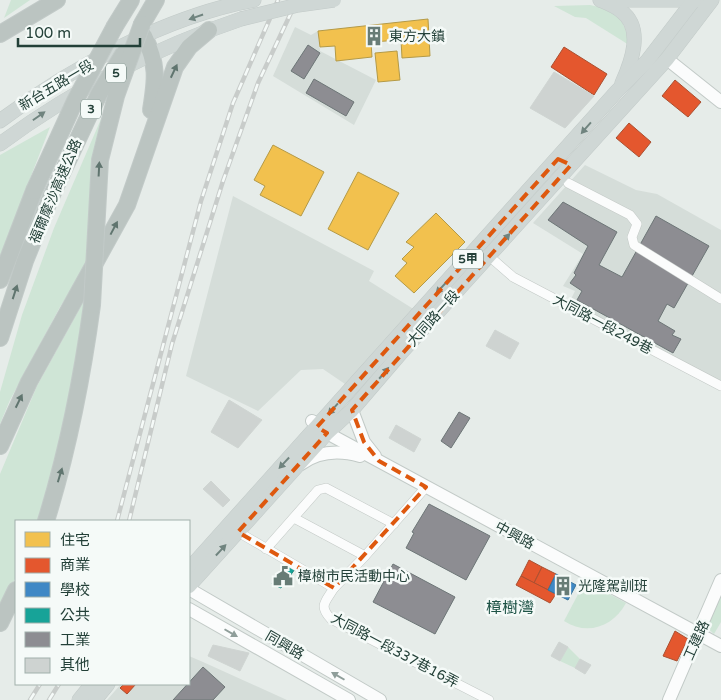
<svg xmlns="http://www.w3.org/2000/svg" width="721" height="700" font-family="'Varela Round','Noto Sans TC',sans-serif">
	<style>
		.built { fill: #d5ddd9 }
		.green { fill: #cfe5d6 }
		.homes { fill: #f2c14e; stroke: #b49a47 }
		.shops { fill: #e4572e; stroke: #aa5031 }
		.schools { fill: #3f88c5; stroke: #37729b }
		.public { fill: #17a398; stroke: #1b857b }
		.industry { fill: #8d8d92; stroke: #6d7677 }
		.building { fill: #ced3d1; stroke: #cfd5d2 }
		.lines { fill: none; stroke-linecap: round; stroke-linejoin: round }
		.street-casing { stroke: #c3c9c6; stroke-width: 10 }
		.secondary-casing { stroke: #c2cac7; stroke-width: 14 }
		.primary-casing { stroke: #c2cac8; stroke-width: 15 }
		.highway-casing { stroke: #c2cac8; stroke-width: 18 }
		.street { stroke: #fbfcfc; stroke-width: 9 }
		.secondary { stroke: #fbfcfc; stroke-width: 12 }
		.primary { stroke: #cfd7d5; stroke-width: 14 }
		.highway { stroke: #bbc4c1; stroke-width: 16 }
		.rail-casing { stroke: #c8ccca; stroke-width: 4.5 }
		.rail { stroke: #f5faf8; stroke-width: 2.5; stroke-dasharray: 8; stroke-linecap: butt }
		.primary-bridge-casing { stroke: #c2cac8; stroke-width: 15; stroke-linecap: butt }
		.highway-bridge-casing { stroke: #c2cac8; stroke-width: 18; stroke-linecap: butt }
		.primary-bridge { stroke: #cfd7d5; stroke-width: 14 }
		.highway-bridge { stroke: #bbc4c1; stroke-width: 16 }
		.oneway { fill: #70847f }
		.oneway2 { fill: #60756f }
		.oneway3 { fill: #8f9e9a }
		.marked { fill: none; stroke: #de580e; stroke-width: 4; stroke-dasharray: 10 6; stroke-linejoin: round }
		.labels { text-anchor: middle; stroke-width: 5; stroke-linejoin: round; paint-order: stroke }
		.shield { fill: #f5faf8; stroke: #627872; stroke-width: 1 }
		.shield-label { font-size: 12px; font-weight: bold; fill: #234038 }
		.poi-label { font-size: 14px; fill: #234038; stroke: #f5faf8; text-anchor: start }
		.street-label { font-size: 14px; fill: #234038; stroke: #f5faf8 }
		.quarter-label { font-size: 16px; fill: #1e5346; stroke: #f5faf8 }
	</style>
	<rect width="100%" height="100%" fill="#e6ece9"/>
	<!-- built -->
	<g class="built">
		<polygon points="295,27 311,35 318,31 320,51 376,80 354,125 273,76"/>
		<polygon points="585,165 636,190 657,194 721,230 721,383 569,303 575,291 563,286 583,254 533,223"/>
		<polygon points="233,196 374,271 369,281 415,310 345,384 323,369 301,370 258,411 186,376"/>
		<polygon points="189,656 203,662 287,700 107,700 121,684 189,684"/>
	</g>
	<!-- green -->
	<g class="green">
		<polygon points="11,0 30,0 4,18"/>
		<path d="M590,5C616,10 625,18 629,45L586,18L575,17L554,6Z"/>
		<polygon points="104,112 90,259 60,307 10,400 0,424 0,392 22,315 54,228"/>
		<polygon points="50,127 0,256 0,155"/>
		<polygon points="85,299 83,331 54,477 38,521 16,521 16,577 0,607 0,474 37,386"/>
		<polygon points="721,580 721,622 714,634 703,624"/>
		<path d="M585,581L626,603C613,627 587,636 564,621Z"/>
		<polygon points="568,647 580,659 575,668 560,661"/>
	</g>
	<!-- homes -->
	<g class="homes">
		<polygon points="428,19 430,56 402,58 401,40 371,42 372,57 336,61 335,46 320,47 318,31"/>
		<polygon points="397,51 400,80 378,82 375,53"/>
		<polygon points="273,145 324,172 301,216 260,195 265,186 254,180"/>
		<polygon points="358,172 399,193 368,250 328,229"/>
		<polygon points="436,213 465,242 414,293 395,276 407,263 402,259 414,247 406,242"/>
	</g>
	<!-- shops -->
	<g class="shops">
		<polygon points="564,47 607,74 594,95 551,67"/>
		<polygon points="675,80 701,102 688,117 662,96"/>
		<polygon points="629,123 651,142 639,157 616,138"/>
		<polygon points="529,560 542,567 534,583 521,576"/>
		<polygon points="542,567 556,574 548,590 534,583"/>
		<polygon points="521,576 556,594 550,603 516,585"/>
		<polygon points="675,631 688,639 677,661 663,656"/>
		<polygon points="124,684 136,684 127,694 120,688"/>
	</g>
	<!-- schools -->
	<polygon class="schools" points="556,574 576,585 568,600 548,590"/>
	<!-- public -->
	<polygon class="public" points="287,564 295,569 281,588 272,584"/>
	<!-- industry -->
	<g class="industry">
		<polygon points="308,45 320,53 304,79 291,71"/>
		<polygon points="314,79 354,102 346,116 306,93"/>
		<polygon points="563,202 617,232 599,265 622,277 656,216 709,246 674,308 667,304 658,321 675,331 672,335 681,339 673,353 577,300 582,291 570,283 576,275 574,273 588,246 548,220"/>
		<polygon points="459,412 470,418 451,448 441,441"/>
		<polygon points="429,504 490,536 466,580 406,548 414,533 412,532"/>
		<polygon points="393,564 455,597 435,634 373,602"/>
		<polygon points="203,667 225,687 213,700 173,700"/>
	</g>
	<!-- building -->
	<g class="building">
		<polygon points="554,72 594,96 565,128 530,108"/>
		<polygon points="495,330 519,343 510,359 486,346"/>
		<polygon points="229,400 262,420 238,448 211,432"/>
		<polygon points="396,425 421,439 414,452 389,438"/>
		<polygon points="211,481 230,500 223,507 203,489"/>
		<polygon points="559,642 568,647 560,661 551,656"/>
		<polygon points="213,645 249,653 240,671 208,656"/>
		<polygon points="580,659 591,665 585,674 575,668"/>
	</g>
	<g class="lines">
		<defs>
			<g id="street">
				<polyline points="568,183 630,215 637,224 632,237 634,245 721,299"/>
				<polyline points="489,256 513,277 721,386"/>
				<polyline points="294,518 365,556"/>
				<polyline points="238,532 334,588 365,556 426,487"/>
				<polyline points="266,549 318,490 326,488 394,524"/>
				<path d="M334,588C326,601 318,606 331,619L489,700"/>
			</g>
			<g id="secondary">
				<polyline points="667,59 721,102"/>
				<polyline points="352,410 364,442 375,456"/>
				<polyline points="312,421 327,433 721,646"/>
				<path d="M301,464C319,451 339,450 360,456"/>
				<polyline points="189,589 380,700"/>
				<polyline points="189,609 349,700"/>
				<polyline points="669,700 721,580"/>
			</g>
			<g id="primary">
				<path d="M600,0C607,3 615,6 621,11C644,28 632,61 622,83"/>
				<polyline points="623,0 699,0"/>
				<path d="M0,121C70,68 167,16 254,0"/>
				<path d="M0,144C73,90 155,48 241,19"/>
				<polyline points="189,569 617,91 647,61 694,0"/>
				<polyline points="189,586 327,433 352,410 400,354 667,59 712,0"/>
				<polyline points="79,700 92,684"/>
				<polyline points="95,700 108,684"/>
			</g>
			<g id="highway">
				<polyline points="142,24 156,0"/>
				<polyline points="115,26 131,0"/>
				<polyline points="0,34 57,0"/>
				<path d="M144,36C158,65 156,79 151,110"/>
				<polyline points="0,280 34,191"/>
				<polyline points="0,338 25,261 50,199"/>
				<polyline points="0,446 29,382 127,205 175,67 189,47 209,30"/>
				<path d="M46,521C68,450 82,379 92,305"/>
				<polyline points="0,623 16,590"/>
			</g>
		</defs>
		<!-- street casing -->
		<use href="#street" class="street-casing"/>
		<!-- secondary casing -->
		<use href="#secondary" class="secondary-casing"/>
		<!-- primary casing -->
		<use href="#primary" class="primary-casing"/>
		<!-- highway casing -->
		<use href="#highway" class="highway-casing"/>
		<!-- street -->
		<use href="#street" class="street"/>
		<!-- secondary -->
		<use href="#secondary" class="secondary"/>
		<!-- primary -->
		<use href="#primary" class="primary"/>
		<!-- highway -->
		<use href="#highway" class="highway"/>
		<defs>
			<g id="rail">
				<polyline points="117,521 201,201 233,103 278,0"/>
				<polyline points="129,521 172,344 223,181 258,83 297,0"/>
				<polyline points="30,700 40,684"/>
				<polyline points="49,700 59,684"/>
			</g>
		</defs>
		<!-- rail casing -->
		<use href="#rail" class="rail-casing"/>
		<!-- rail -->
		<use href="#rail" class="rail"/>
		<defs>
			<polyline id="primary-bridge" points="241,19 298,5 334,0"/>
			<g id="highway-bridge">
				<polyline points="34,191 75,101 115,26"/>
				<polyline points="50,199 99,94 124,53"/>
				<polyline points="92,305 100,160 116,96 142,24"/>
			</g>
		</defs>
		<!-- primary-bridge casing -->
		<use href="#primary-bridge" class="primary-bridge-casing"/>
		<!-- highway-bridge casing -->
		<use href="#highway-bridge" class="highway-bridge-casing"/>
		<!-- primary-bridge -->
		<use href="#primary-bridge" class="primary-bridge"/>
		<!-- highway-bridge -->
		<use href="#highway-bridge" class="highway-bridge"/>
	</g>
	<!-- one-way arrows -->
	<defs><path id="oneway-solid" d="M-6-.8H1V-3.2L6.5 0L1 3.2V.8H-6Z" transform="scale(1.25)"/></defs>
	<g class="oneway">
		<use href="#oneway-solid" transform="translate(196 17) rotate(161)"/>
		<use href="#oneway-solid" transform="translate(39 116) rotate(-35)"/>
		<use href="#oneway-solid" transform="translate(586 128) rotate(131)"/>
		<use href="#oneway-solid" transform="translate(505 239) rotate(-48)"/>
		<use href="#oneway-solid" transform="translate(441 288) rotate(133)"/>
		<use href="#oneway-solid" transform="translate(384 373) rotate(-50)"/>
		<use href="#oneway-solid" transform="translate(333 409) rotate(131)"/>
		<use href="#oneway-solid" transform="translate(284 463) rotate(133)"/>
		<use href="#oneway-solid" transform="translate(221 550) rotate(-47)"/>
	</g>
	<g class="oneway2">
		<use href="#oneway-solid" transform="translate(174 71) rotate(-65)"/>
		<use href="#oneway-solid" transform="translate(99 169) rotate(-87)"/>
		<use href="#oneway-solid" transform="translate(114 228) rotate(-62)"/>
		<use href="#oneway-solid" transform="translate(15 292) rotate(-72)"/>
		<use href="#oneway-solid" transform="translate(19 401) rotate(-64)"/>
		<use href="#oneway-solid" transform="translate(60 475) rotate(-73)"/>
	</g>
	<g class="oneway3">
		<use href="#oneway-solid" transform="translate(231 633) rotate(30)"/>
		<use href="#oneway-solid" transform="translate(338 676) rotate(-150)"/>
	</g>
	<!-- marked area -->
	<path class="marked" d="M558,159L571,165L352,410L364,442L379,461L426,487L334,588L238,532L327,433L317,427Z"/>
	<!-- icons -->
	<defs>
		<symbol id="building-bare" viewBox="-9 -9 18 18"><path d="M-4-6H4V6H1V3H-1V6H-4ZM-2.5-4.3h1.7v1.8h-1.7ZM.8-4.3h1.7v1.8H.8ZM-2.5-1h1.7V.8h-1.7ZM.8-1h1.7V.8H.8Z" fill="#677c76" stroke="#f5faf8" stroke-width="2.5" paint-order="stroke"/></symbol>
		<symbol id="civic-bare" viewBox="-9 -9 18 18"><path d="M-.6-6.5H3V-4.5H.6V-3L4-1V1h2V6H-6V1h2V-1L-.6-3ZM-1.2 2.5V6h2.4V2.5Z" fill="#677c76" stroke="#f5faf8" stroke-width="2.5" paint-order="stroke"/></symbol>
	</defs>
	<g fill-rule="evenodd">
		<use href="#building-bare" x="360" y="22" width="28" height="28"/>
		<use href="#civic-bare" x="269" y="562" width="28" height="28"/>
		<use href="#building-bare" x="549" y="572" width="28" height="28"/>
	</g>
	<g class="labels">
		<!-- shield labels -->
		<g class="shield">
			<rect x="106" y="63.5" width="20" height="19" rx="4"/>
			<rect x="81" y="99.5" width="20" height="19" rx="4"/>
			<rect x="453" y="249.5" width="30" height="19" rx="4"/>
		</g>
		<g class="shield-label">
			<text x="116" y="77">5</text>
			<text x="91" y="113">3</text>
			<text x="468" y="263">5甲</text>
		</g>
		<!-- poi labels -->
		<g class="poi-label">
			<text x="389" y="41">東方大鎮</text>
			<text x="298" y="581">樟樹市民活動中心</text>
			<text x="578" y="591">光隆駕訓班</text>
		</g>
		<!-- street labels -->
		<g class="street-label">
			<text transform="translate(56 85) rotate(-31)" y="5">新台五路一段</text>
			<text transform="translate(55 191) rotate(-67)" y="5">福爾摩沙高速公路</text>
			<text transform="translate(433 318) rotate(-48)" y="5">大同路一段</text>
			<text transform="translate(603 324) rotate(28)" y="5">大同路一段249巷</text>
			<text transform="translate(515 535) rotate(28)" y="5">中興路</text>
			<text transform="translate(696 640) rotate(-66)" y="5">工建路</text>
			<text transform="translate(285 645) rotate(30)" y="5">同興路</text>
			<text transform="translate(395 650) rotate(28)" y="5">大同路一段337巷16弄</text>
		</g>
		<!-- quarter labels -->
		<g class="quarter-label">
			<text x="510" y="613">樟樹灣</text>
		</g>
	</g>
	<!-- legend -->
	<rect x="15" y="520" width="175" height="165" fill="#f5faf8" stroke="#a1b0ab"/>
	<rect x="25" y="532" width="25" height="15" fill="#f2c14e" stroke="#a1b0ab"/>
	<text x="60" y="545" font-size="15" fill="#234038">住宅</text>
	<rect x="25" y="558" width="25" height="15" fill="#e4572e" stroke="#a1b0ab"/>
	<text x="60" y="570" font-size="15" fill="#234038">商業</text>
	<rect x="25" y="582" width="25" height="15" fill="#3f88c5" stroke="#a1b0ab"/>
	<text x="60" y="595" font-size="15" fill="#234038">學校</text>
	<rect x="25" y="608" width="25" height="15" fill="#17a398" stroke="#a1b0ab"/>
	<text x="60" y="620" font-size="15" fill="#234038">公共</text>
	<rect x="25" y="632" width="25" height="15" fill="#8d8d92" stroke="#a1b0ab"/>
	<text x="60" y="645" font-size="15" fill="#234038">工業</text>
	<rect x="25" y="658" width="25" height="15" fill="#ced3d1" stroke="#a1b0ab"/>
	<text x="60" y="670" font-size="15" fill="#234038">其他</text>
	<!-- scale -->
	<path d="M18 38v8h122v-8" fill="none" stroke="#234038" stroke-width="2.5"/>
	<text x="25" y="38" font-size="15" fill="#234038" stroke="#f5faf8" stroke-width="4" paint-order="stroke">100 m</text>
</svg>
